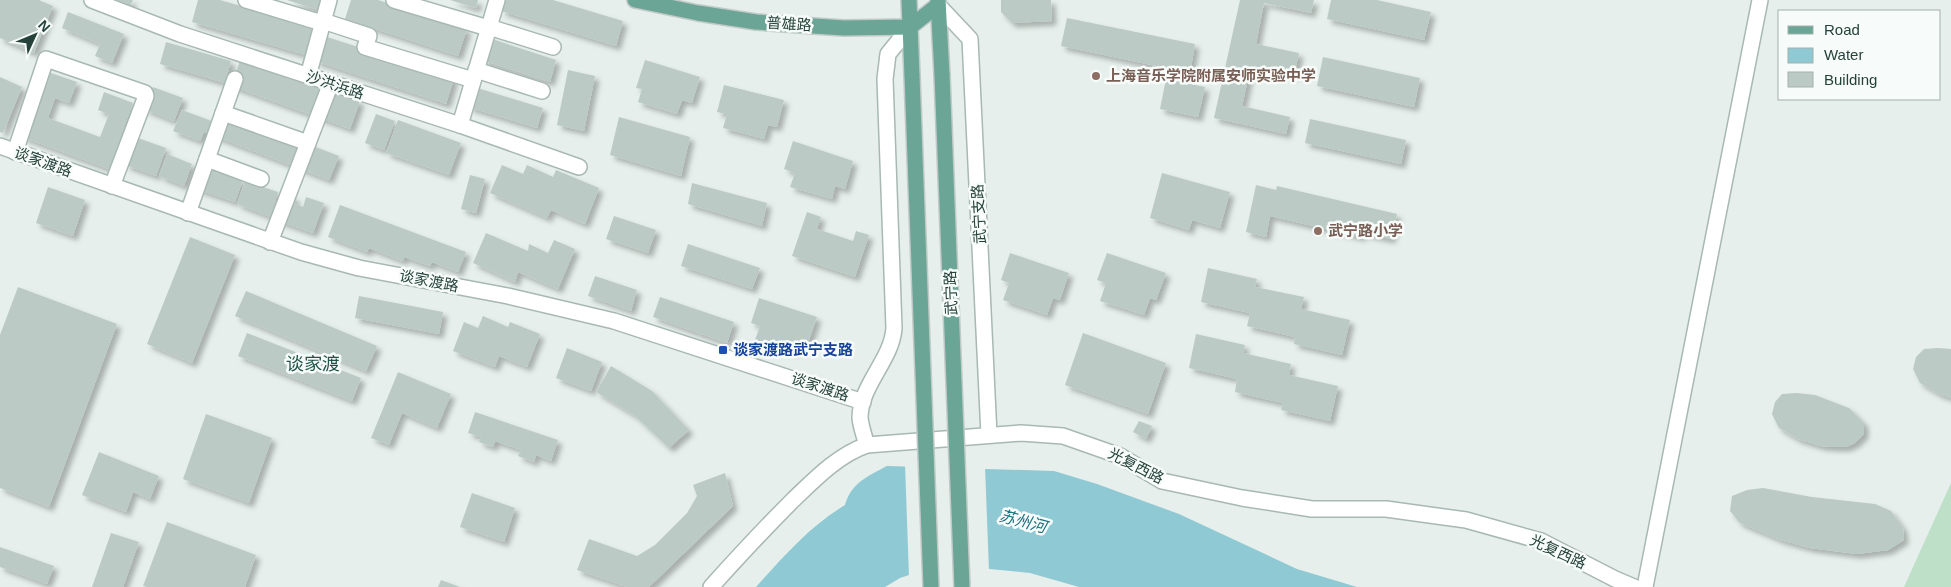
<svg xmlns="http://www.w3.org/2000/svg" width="1951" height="587" font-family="Helvetica,'Noto Sans SC',sans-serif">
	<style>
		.green { fill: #bfe0c8 }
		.water { fill: #8ec9d4 }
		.pier { fill: #e6efeb }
		.building { fill: #bbcac4; filter: url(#shadow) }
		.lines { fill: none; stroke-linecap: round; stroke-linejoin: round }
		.minor-casing { stroke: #a8b8b2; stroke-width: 18 }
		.major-casing { stroke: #c2cac8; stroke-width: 18 }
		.minor { stroke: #fff; stroke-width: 15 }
		.major { stroke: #6aa596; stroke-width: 15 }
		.major-bridge-casing { stroke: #c2cac8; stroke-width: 18; stroke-linecap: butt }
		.major-bridge { stroke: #6aa596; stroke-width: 15 }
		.education-dot { fill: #8d6e63; stroke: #f7fbf9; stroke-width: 2 }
		.transit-dot { fill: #1a4fb4; stroke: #f7fbf9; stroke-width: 2 }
		.labels { text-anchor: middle; stroke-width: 5; stroke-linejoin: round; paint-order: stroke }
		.street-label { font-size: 15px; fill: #24423a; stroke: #f7fbf9 }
		.education-label { font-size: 15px; font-weight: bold; fill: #785e54; stroke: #f7fbf9; text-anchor: start }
		.transit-label { font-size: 15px; font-weight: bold; fill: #164399; stroke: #f7fbf9; text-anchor: start }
		.water-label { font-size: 16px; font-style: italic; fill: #1c6f80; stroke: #f7fbf9 }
		.quarter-label { font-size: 18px; fill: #1f5548; stroke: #f7fbf9 }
	</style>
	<defs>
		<filter id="shadow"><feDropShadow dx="4.5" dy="4.5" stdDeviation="2.5" flood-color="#0004"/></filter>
	</defs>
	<rect width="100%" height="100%" fill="#e6efeb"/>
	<!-- green -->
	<polygon class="green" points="1951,483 1951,587 1904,587"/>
	<!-- water -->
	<path class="water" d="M887,466L1054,471L1097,484L1179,514L1297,569L1357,587H1079L1030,573L959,566L918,572L900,578L885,587H756C783,557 810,526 845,505C851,483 868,476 887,466Z"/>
	<!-- pier -->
	<polygon class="pier" points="905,464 985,466 989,571 959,569 936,571 909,577"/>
	<!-- building -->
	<g class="building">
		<polygon points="0,0 39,0 53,6 34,53 0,38"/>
		<polygon points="116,0 133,0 130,6"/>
		<polygon points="198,0 220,0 314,27 306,55 192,22"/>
		<polygon points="287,0 320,0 318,10"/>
		<polygon points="351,0 378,0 467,29 458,56 345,19"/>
		<polygon points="450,0 478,0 476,8"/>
		<polygon points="504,0 553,0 623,21 616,46 501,11"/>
		<polygon points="1001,0 1051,0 1052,21 1012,23 1001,12"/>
		<polygon points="1240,0 1314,0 1311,13 1264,3 1256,44 1299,53 1294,75 1251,66 1242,106 1290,117 1286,134 1214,118"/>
		<polygon points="1331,0 1377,0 1431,12 1424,40 1327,19"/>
		<polygon points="68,12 124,34 112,63 95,56 100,44 62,28"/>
		<polygon points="1067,18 1195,44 1190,73 1061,46"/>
		<polygon points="324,36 454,78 446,104 315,61"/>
		<polygon points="489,38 556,60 550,82 482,60"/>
		<polygon points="166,42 231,61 225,83 160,64"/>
		<polygon points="1323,57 1420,78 1414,107 1317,86"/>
		<polygon points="241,58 360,101 350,129 231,86"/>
		<polygon points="645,60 700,77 692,103 682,100 677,114 638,102 642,89 636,88"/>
		<polygon points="568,70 595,76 584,131 557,125"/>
		<polygon points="45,71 77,82 69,103 55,98 48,118 100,137 109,114 98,110 104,92 133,103 109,169 22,137"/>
		<polygon points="0,77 22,87 3,133 0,132"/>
		<polygon points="1166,79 1205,87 1198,117 1160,109"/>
		<polygon points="724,85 784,100 777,127 768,125 764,139 723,128 727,114 717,112"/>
		<polygon points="153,87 183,98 174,121 144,109"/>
		<polygon points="474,87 543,108 537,128 468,107"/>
		<polygon points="182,110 217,123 222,111 339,156 329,180 204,132 200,141 173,131"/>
		<polygon points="376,114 395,121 384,150 365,143"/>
		<polygon points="619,117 690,137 681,176 610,155"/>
		<polygon points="1310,119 1406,140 1401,164 1305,143"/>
		<polygon points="398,120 461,143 449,175 386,153"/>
		<polygon points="135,137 166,148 156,176 125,165"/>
		<polygon points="793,141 853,161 845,189 835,186 832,199 790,187 795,173 784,169"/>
		<polygon points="167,154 192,164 184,186 159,176"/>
		<polygon points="202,165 243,180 235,202 194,188"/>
		<polygon points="502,165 523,174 527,165 553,177 556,170 599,188 585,224 551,210 547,218 490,193"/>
		<polygon points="1162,173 1230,192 1220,228 1192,220 1189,230 1150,218"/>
		<polygon points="470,175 485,179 476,213 461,209"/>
		<polygon points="245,181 278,192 275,201 281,203 285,194 296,198 294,203 303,207 306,197 324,203 313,233 276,220 278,214 273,212 271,217 237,204"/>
		<polygon points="692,183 767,203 762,226 688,204"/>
		<polygon points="1256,185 1276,190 1277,186 1397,214 1391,239 1362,233 1361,237 1270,216 1266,237 1246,232"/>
		<polygon points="48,187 85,200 73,236 36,223"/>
		<polygon points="340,205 466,252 458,272 432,262 430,266 404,257 403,261 369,248 367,252 328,237"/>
		<polygon points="807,212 821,217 817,229 853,241 856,231 869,235 855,277 792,256"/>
		<polygon points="614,216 656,230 648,253 606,239"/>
		<polygon points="486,233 528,251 529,244 548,253 554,240 575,249 558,289 518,272 515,282 473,263"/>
		<polygon points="190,237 235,255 192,363 147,344"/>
		<polygon points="688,244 760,268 752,289 681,266"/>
		<polygon points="1010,253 1069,273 1060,300 1053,298 1047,315 1003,300 1009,283 1001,280"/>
		<polygon points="1107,253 1166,273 1156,300 1150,298 1144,315 1100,301 1106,283 1097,280"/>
		<polygon points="1208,268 1257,279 1255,287 1304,297 1301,309 1350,320 1342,355 1294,344 1295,337 1247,326 1250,313 1201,302"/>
		<polygon points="595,276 637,290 631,311 588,296"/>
		<polygon points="18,287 117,324 49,507 0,488 0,335"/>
		<polygon points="246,291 377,346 366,371 235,316"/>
		<polygon points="359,296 443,312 439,334 355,318"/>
		<polygon points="660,297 734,322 727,343 653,317"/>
		<polygon points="759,298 817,317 808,343 798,339 794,352 755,340 760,326 751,323"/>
		<polygon points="483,316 508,327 510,322 540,334 527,367 499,356 495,367 453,351 464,322 478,328"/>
		<polygon points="247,333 361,378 352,401 238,356"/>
		<polygon points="1083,333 1166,363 1148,414 1065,385"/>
		<polygon points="1196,334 1245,345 1243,353 1291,364 1289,375 1338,386 1330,421 1281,410 1283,403 1235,392 1237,379 1189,368"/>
		<polygon points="567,348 602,362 591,391 556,378"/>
		<polygon points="1938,348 1951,349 1951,398 1939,394 1920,383 1913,369 1916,357 1924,349"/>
		<polygon points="611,366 652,391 689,430 669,448 634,415 596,392"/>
		<polygon points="398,372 451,394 437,428 402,413 389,445 371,438"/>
		<polygon points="1797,393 1815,395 1849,408 1864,423 1864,434 1855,443 1846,447 1834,447 1821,446 1798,439 1779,428 1772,414 1775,402 1782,394"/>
		<polygon points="475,412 558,440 551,461 536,455 534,462 518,456 521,450 495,441 493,447 479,442 481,437 468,433"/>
		<polygon points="206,414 272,438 249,503 183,479"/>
		<polygon points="1139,421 1152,426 1146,439 1133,432"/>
		<polygon points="99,452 159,476 150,499 133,492 126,512 82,495"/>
		<polygon points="725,473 733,506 649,587 627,587 577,570 589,539 637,556 655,545 687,513 697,496 693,485"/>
		<polygon points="1763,488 1812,497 1875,504 1891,511 1903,528 1904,540 1888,550 1857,554 1810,548 1781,540 1740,523 1730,511 1732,496 1747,490"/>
		<polygon points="472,493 515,508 504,542 460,527"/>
		<polygon points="167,522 256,555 245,587 147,587 143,586"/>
		<polygon points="111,533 139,542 123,587 92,587"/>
		<polygon points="0,547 54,566 47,584 0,567"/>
		<polygon points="441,580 460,587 438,587"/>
	</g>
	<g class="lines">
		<defs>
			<g id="minor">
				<polyline points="92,0 180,34 460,125 579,167"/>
				<polyline points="246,0 322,23"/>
				<polyline points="394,0 488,28"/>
				<polyline points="938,5 970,39 989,435"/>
				<polyline points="323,21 369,36 365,47 473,80"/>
				<polyline points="489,27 553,47"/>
				<polyline points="476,70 542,91"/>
				<polyline points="308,76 329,0"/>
				<polyline points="223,113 308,143"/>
				<polyline points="460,125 497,0"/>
				<polyline points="0,146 301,252 359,268 508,296 614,321 863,402"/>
				<polyline points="15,152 46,59 145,93 146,96 112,186"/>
				<polyline points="207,159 261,179"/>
				<polyline points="188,213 235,79"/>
				<polyline points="270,242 331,83"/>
				<path d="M867,445C864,436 861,427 860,418C860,385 892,360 894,328L885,79L888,54L910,27"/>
				<path d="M711,587C738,557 765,528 793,500C815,479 838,455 867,445L1021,433L1063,436L1120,456L1162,481L1242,498L1312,509H1386L1466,520L1541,541L1615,579L1634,587"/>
				<polyline points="1645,587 1760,0"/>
			</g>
			<g id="major">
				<polyline points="635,0 698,13 756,22 844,28 910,27 938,5"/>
				<polyline points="909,0 912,76"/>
				<polyline points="938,0 942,75"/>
			</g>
		</defs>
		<!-- minor casing -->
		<use href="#minor" class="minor-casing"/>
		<!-- major casing -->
		<use href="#major" class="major-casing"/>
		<!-- minor -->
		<use href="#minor" class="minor"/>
		<!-- major -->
		<use href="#major" class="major"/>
		<defs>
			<g id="major-bridge">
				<polyline points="942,75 962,587"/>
				<polyline points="912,76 931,587"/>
			</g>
		</defs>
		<!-- major-bridge casing -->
		<use href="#major-bridge" class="major-bridge-casing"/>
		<!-- major-bridge -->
		<use href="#major-bridge" class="major-bridge"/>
	</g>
	<!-- markers -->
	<g class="education-dot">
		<circle cx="1096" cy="76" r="5"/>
		<circle cx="1318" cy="231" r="5"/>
	</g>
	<rect class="transit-dot" x="718" y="345" width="10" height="10" rx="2.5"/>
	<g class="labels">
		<!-- street labels -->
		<g class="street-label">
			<text transform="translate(789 24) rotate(4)" y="5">普雄路</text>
			<text transform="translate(335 85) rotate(18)" y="5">沙洪浜路</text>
			<text transform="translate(43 162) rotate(20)" y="5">谈家渡路</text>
			<text transform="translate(979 214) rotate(-93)" y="5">武宁支路</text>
			<text transform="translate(429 281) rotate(11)" y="5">谈家渡路</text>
			<text transform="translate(951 293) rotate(-92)" y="5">武宁路</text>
			<text transform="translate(820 387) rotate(18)" y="5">谈家渡路</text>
			<text transform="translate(1136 466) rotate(27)" y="5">光复西路</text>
			<text transform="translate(1558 552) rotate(25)" y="5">光复西路</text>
		</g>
		<!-- education labels -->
		<g class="education-label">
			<text x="1106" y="81">上海音乐学院附属安师实验中学</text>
			<text x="1328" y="236">武宁路小学</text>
		</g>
		<!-- transit labels -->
		<g class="transit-label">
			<text x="733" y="355">谈家渡路武宁支路</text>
		</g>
		<!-- water labels -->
		<g class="water-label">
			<text transform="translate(1023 521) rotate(15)" y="6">苏州河</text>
		</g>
		<!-- quarter labels -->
		<g class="quarter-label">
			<text x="313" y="370">谈家渡</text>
		</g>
	</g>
	<!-- legend -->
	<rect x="1778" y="10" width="162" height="90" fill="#f7fbf9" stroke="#a3b1ad"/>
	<rect x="1788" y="26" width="25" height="8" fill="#6aa596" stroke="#a3b1ad"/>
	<text x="1824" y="35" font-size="15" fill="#24423a">Road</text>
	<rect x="1788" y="48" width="25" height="15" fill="#8ec9d4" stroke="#a3b1ad"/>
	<text x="1824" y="60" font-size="15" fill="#24423a">Water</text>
	<rect x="1788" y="72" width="25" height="15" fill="#bbcac4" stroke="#a3b1ad"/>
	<text x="1824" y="85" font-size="15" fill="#24423a">Building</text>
	<!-- north arrow -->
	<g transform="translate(35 35) rotate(46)" stroke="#f7fbf9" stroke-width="4" paint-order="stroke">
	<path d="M0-4L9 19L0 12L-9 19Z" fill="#24423a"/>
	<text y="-8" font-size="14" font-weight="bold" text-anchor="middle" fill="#24423a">N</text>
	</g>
</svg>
